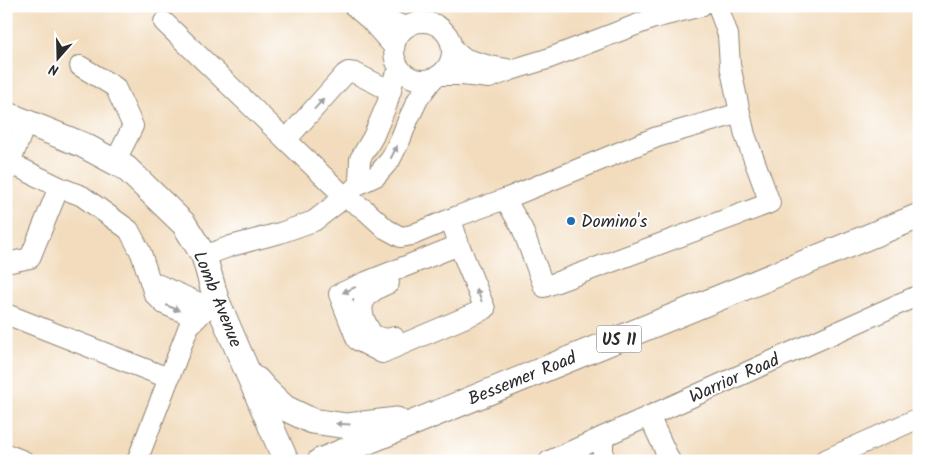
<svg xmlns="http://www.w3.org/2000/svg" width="925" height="467" font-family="Kalam,sans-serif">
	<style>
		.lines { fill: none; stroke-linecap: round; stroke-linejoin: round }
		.minor-casing { stroke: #8e8474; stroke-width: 22 }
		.major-casing { stroke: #8e8474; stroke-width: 27 }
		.minor { stroke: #fff; stroke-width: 20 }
		.major { stroke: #fff; stroke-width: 25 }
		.oneway { fill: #a0a0a0 }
		.poi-dot { fill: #1f6fb2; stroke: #fff; stroke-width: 2 }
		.labels { text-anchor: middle; stroke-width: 4; stroke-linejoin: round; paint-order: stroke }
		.shield { fill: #fff; stroke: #6b6b6b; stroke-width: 1 }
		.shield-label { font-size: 16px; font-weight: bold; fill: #2b2b2b }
		.poi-label { font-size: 18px; fill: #2b2b2b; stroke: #fff; text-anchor: start }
		.street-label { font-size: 18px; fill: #2b2b2b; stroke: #fff }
	</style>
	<rect width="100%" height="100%" fill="#fff"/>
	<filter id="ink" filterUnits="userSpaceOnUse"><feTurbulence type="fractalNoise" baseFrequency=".02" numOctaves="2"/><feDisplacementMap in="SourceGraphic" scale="10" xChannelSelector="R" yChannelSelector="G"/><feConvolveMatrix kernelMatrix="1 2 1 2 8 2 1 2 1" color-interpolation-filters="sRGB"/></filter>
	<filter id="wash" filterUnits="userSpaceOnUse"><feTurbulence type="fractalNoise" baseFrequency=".0096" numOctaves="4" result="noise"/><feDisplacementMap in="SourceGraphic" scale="20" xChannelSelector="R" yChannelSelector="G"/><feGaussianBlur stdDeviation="1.12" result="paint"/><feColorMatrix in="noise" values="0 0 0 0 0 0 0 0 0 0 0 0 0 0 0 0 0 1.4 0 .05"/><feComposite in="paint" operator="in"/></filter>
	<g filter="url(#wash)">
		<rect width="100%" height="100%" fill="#f2dcbd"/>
	</g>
	<g filter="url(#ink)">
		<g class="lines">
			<defs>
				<g id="minor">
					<polyline points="354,6 371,21 394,47"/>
					<polyline points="362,7 376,15 406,27"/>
					<circle cx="423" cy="51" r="29"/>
					<polyline points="164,22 345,197 364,209 386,229 401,237 412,235 458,216 505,199 657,137 740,113 730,65 728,35 718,6"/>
					<polyline points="452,49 466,59 490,66 507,69"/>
					<polyline points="80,66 115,87 133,126 115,162"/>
					<polyline points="440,75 462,75 489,78 511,70 547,59 654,18 701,6"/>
					<polyline points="286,140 345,74 348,72 355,73 391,91"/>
					<polyline points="10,163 26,122"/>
					<polyline points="6,173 10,163 59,187 82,196 129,230 141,253 150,281"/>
					<polyline points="359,184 360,159 373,137 387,104 394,78"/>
					<polyline points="505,199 522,228 544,287 770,203 745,135 740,113"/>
					<polyline points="451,219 459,245 485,309 382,353 357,340 339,294 366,282 459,245"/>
					<polyline points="204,256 231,246 280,233 314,221 345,197 359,184 376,176 390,160 401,138 408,120 418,99 433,79"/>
					<polyline points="6,260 11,262 30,258 59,187"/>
					<path d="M389,283C360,295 355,308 373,335C380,338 387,340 394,337"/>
					<polyline points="6,314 168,378"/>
					<polyline points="197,318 164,304 154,294 150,281 208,307"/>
					<polyline points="649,416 670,461"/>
					<polyline points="6,454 24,461"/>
					<polyline points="137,461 189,326 216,299"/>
					<polyline points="549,461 919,295"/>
					<polyline points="603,461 603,437"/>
					<polyline points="823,461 919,418"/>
				</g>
				<g id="major">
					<polyline points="6,114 83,145 126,168 184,224 204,256 216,299 286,461"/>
					<polyline points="257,380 266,390 285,408 312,421 347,426 397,420"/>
					<polyline points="320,461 919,216"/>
				</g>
			</defs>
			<!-- minor casing -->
			<use href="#minor" class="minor-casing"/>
			<!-- major casing -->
			<use href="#major" class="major-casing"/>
			<!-- minor -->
			<use href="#minor" class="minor"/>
			<!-- major -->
			<use href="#major" class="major"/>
		</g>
		<!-- one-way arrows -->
		<defs><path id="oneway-solid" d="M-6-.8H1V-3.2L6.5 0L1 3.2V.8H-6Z" transform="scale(1.25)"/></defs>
		<g class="oneway">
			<use href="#oneway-solid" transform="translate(319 104) rotate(-48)"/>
			<use href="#oneway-solid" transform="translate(394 152) rotate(-63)"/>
			<use href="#oneway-solid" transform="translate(349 290) rotate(156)"/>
			<use href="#oneway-solid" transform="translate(479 295) rotate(-112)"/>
			<use href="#oneway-solid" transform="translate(173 308) rotate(23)"/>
			<use href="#oneway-solid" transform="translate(343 424) rotate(-176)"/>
		</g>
	</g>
	<!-- markers -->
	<circle class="poi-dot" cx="571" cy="221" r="5"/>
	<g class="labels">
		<!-- shield labels -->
		<rect class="shield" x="596.5" y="325.5" width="45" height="27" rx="4"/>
		<g class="shield-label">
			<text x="619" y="345">US 11</text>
		</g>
		<!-- poi labels -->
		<g class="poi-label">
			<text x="581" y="227">Domino's</text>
		</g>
		<!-- street labels -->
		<g class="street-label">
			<text transform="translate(218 299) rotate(68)" y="6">Lomb Avenue</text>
			<text transform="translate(522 378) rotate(-22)" y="6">Bessemer Road</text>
			<text transform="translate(734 378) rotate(-24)" y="6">Warrior Road</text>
		</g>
	</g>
	<!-- margin -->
	<rect width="925" height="467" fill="none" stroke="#fff" stroke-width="25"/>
	<!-- north arrow -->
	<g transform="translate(58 58) rotate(200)" stroke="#ffffff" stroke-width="4" paint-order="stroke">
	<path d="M0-4L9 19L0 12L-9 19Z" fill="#2b2b2b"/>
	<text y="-8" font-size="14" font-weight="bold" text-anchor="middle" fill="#2b2b2b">N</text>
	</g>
</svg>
